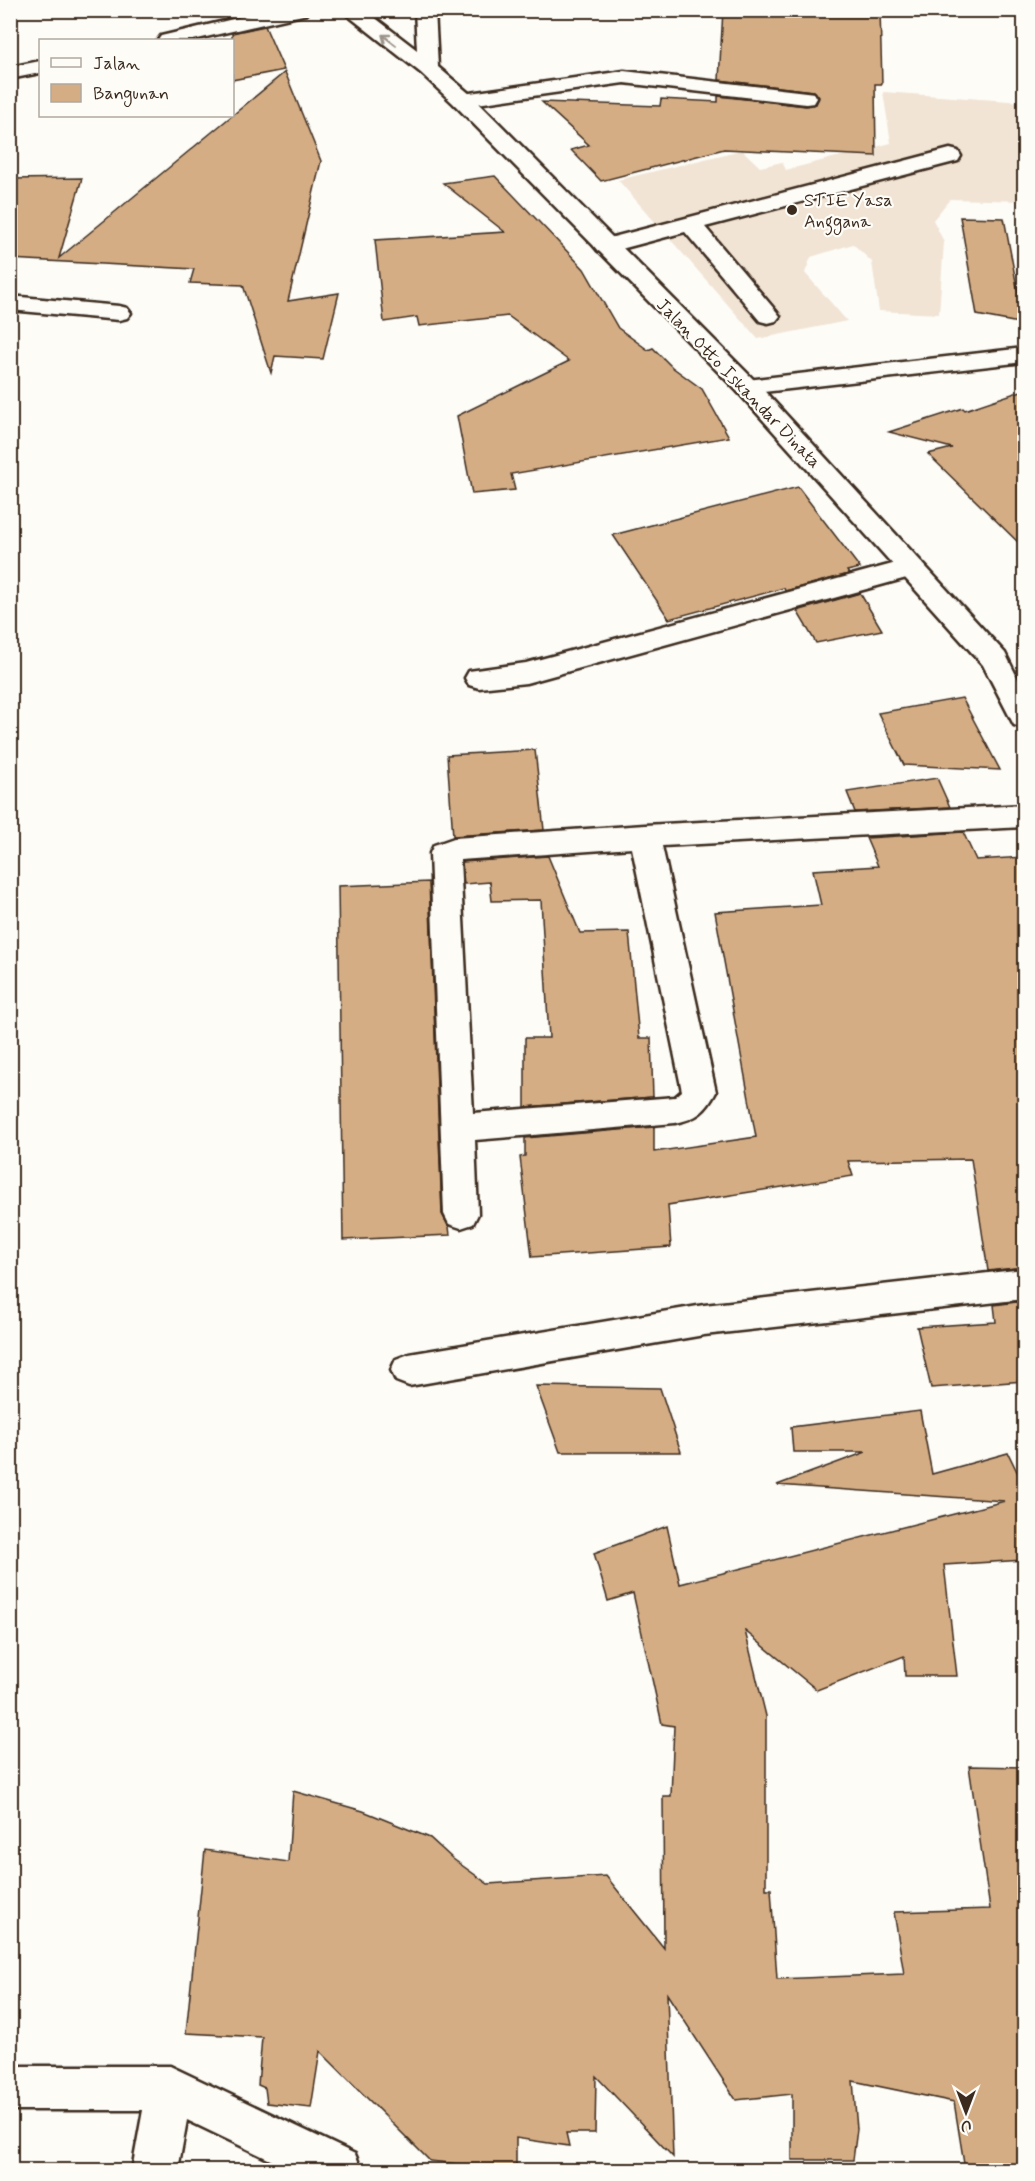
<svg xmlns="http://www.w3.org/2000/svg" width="1035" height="2181" font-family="Mynerve,sans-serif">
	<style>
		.built { fill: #f1e4d5 }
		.building { fill: #d4ad85; stroke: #3b2a1e; stroke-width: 1.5 }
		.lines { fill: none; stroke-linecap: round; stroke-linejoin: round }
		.minor-casing { stroke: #3b2a1e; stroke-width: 5 }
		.major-casing { stroke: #3b2a1e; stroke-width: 5 }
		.minor { fill: #fdfcf7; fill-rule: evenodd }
		.major { fill: #fdfcf7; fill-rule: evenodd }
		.oneway { stroke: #9c938a }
		.poi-dot { fill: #3b2a1e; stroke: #fdfcf7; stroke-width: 2 }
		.labels { text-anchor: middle; stroke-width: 4.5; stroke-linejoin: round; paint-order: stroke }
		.far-poi-label { font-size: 18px; fill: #3b2a1e; stroke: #fdfcf7; text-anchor: start }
		.far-street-label { font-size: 18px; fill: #3b2a1e; stroke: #fdfcf7 }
	</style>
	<rect width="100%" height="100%" fill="#fdfcf7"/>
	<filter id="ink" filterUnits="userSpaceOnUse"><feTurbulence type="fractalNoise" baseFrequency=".0167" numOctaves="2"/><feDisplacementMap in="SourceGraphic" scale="12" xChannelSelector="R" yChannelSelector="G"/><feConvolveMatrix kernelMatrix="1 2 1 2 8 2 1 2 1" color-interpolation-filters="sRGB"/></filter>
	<g filter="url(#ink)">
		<!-- built -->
		<polygon class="built" points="883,92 1023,102 1024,201 950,199 933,220 944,242 939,314 879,311 872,262 853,244 811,257 805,273 847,321 758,339 618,180 742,150 760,167 782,162 786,170 891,143"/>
		<!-- building -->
		<g class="building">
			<polygon points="723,10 880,10 882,84 875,84 876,156 724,149 601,181 571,150 589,145 542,102 660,106 661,99 718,102 718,96 806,106 816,104 819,97 814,91 719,80"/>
			<polygon points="265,26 284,70 232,80 232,33"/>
			<polygon points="285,72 321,161 288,301 339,293 323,359 275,356 271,373 243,285 190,283 194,269 10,259 10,179 82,178 59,258"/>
			<polygon points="495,176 584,269 618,328 648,350 653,348 672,367 702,389 729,437 511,474 515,490 472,494 457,416 569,361 508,316 419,326 417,317 384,322 375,240 505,232 443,183"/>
			<polygon points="960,217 1004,218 1024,324 977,315"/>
			<polygon points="1024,390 1024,548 928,454 952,448 889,432 963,408 965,410"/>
			<polygon points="798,487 860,568 847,571 849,574 785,591 784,588 669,619 613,535"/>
			<polygon points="860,593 882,630 816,643 797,611"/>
			<polygon points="962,698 1000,770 904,765 878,713"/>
			<polygon points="535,750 544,830 453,836 447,755"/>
			<polygon points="937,778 950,807 855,812 847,792"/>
			<polygon points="963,832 976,860 1024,857 1024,1267 988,1271 971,1159 848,1161 853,1176 668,1205 671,1247 532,1257 520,1157 525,1156 525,1138 654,1127 654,1152 756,1137 715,912 821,905 813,870 878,866 866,838"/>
			<polygon points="548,856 580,933 629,932 639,1038 651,1038 653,1097 525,1107 525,1038 549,1038 541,900 492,901 490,882 464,884 462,862"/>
			<polygon points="429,882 442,1214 449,1227 450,1235 343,1240 338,886"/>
			<polygon points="1024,1301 1024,1381 931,1388 917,1327 996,1322 994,1305"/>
			<polygon points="536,1386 660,1388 681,1452 560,1452"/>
			<polygon points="920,1411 932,1474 1008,1453 1024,1486 1024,1560 944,1565 957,1676 905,1676 904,1656 817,1690 745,1631 766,1716 766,1889 771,1889 777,1979 904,1974 894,1912 990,1909 969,1766 1024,1767 1024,2170 965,2170 954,2102 853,2081 857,2129 853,2160 792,2160 792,2094 736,2100 667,1994 673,2157 596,2076 595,2133 566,2133 569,2146 516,2138 516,2170 430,2161 320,2051 311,2108 267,2103 265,2088 258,2085 262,2037 186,2033 205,1850 288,1862 293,1791 363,1811 430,1838 453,1859 488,1884 606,1876 664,1948 663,1796 671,1796 674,1726 662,1724 633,1593 608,1601 594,1553 667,1526 680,1584 1005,1501 777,1485 866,1452 793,1452 791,1427"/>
		</g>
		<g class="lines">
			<defs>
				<g id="minor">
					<polygon points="271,10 310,10 307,14 193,40 158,40 161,36"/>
					<polygon points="40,61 40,73 10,79 10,67"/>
					<polygon points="624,71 806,92 814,93 817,98 814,103 806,104 624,83 463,106 455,105 452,100 455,95 463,94"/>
					<polygon points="950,149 958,151 961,156 958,161 705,227 776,311 780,316 776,321 768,323 760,321 685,232 606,253 598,251 594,246 598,241"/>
					<polygon points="10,296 119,306 127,308 131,313 127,318 119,320 10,310"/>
					<polygon points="1024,348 1024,362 747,394 738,392 735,387 738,382 747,380"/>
					<polygon points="911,559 921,562 924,568 921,574 526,683 479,688 469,685 465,678 469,671 526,663"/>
					<path d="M1024,805V827L662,846L716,1092C706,1111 697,1119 675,1123L475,1140L478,1214L473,1224L461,1228L449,1224L444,1214L430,853L434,845L454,838L645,825ZM632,848L682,1091L675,1097L473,1113L460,860Z"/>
					<polygon points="1024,1269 1024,1299 704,1335 409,1386 396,1381 391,1370 396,1359 409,1354 704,1305"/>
					<polygon points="10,2066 170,2066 355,2154 362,2170 291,2170 187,2120 178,2170 132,2170 143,2110 10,2110"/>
				</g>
				<polygon id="major" points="341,10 365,10 417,50 415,10 435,10 438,67 471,95 756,382 1005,653 1024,691 1024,728 1014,725 983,665 738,392 455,105 421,73"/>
			</defs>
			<!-- minor casing -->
			<use href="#minor" class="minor-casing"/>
			<!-- major casing -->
			<use href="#major" class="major-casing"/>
			<!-- minor -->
			<use href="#minor" class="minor"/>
			<!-- major -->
			<use href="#major" class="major"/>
		</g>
		<!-- one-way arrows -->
		<defs><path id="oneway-shaft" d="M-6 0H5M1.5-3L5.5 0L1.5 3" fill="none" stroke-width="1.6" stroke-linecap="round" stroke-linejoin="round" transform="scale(1.5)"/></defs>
		<use class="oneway" href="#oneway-shaft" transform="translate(389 40) rotate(-142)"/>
	</g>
	<!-- markers -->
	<circle class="poi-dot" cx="792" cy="210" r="6"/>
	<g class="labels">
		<!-- far-poi labels -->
		<g class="far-poi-label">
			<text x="804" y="206">STIE Yasa<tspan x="804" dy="21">Anggana</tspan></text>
		</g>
		<!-- far-street labels -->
		<g class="far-street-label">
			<text transform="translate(739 383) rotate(46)" y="6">Jalan Otto Iskandar Dinata</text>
		</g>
	</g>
	<!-- margin -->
	<rect width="1035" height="2181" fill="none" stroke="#fdfcf7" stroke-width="36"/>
	<rect x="18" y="18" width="999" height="2145" fill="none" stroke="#3b2a1e" stroke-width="2" filter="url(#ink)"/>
	<!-- legend -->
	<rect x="39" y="39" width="195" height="78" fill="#fdfcf7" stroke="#afa8a0" stroke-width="1.5"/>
	<rect x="51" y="58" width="30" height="9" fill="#fdfcf7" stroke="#afa8a0" stroke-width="1.5"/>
	<text x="93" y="69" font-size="18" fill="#3b2a1e">Jalan</text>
	<rect x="51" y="84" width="30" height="18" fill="#d4ad85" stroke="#afa8a0" stroke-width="1.5"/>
	<text x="93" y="99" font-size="18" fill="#3b2a1e">Bangunan</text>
	<!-- north arrow -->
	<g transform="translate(966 2112) rotate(180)" stroke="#fdfcf7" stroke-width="4.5" paint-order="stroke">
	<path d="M0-4.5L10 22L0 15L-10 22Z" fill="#3b2a1e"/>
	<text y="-9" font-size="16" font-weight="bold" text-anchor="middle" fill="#3b2a1e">U</text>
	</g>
</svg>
